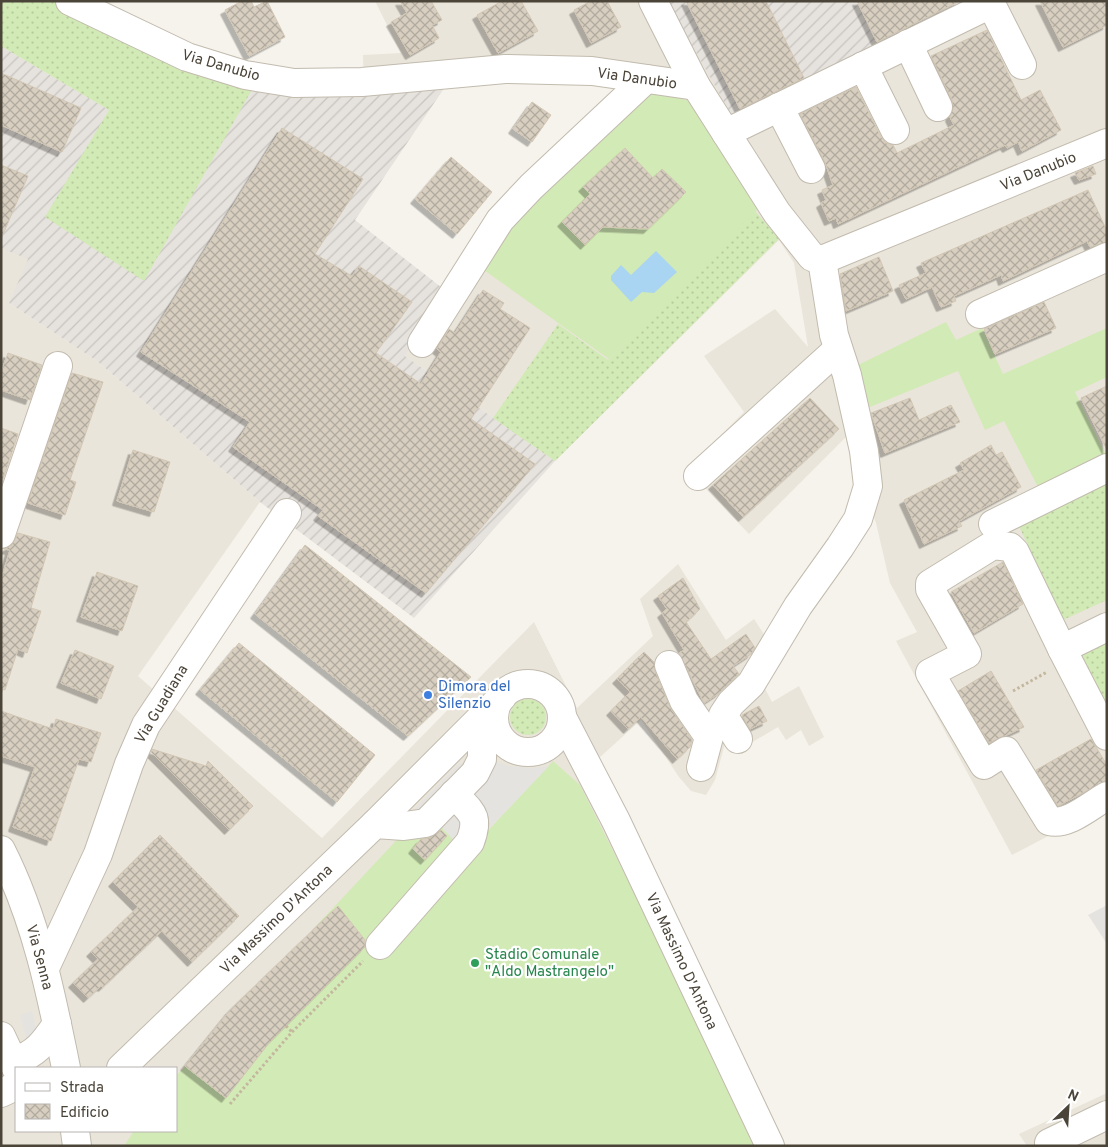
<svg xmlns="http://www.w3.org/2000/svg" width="1108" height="1147" font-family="Overpass,sans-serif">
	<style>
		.residential { fill: #eae5da; fill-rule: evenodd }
		.industrial { fill: url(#industrial-furrows) }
		.grass { fill: url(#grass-dots) }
		.garden { fill: #d2eab5 }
		.parking { fill: #e5e3e0 }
		.water { fill: #a9d4f2 }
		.building { fill: url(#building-cross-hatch); stroke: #d3c7b4; filter: url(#shadow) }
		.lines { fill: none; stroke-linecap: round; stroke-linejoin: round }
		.minor-casing { stroke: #c2bbae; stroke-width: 30 }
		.path { stroke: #c4b79f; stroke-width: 3; stroke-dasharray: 2.5 2.5; stroke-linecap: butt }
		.minor { stroke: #fff; stroke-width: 28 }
		.shop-dot { fill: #3f7fe0; stroke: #fff; stroke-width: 2 }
		.leisure-dot { fill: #2e9e5b; stroke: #fff; stroke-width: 2 }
		.labels { text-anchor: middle; stroke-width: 4.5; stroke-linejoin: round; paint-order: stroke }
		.street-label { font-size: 15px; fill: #4b4439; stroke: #fff }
		.shop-label { font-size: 15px; fill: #366cbe; stroke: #fff; text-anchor: start }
		.leisure-label { font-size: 15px; fill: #27864d; stroke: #fff; text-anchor: start }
	</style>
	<defs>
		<pattern id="industrial-furrows" width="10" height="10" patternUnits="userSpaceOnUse" patternTransform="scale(1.25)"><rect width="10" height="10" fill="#e6e2dd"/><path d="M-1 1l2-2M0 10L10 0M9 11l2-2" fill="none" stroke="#c7c3be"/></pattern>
		<pattern id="grass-dots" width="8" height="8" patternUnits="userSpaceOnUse" patternTransform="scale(1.25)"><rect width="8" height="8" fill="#d2eab5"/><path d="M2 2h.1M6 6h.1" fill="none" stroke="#b6ca9c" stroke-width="1.8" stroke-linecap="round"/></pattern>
		<pattern id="building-cross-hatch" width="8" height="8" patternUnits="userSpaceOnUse" patternTransform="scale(1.25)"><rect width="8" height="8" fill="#d8cfc1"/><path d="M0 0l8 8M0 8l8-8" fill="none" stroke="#b1aa9e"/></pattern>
		<filter id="shadow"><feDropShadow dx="-4.5" dy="4.5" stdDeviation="0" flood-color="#0004"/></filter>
	</defs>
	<rect width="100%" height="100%" fill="#f6f3ec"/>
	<!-- residential -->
	<g class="residential">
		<polygon points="375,1 1107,1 1107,805 1012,855 896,641 917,632 890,583 876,523 846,437 749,534 687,469 744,412 704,356 775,309 808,347 794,263 779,240 555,461 405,356 450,294 628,82 447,84 364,90 363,55 401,53"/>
		<path d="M1,46L109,110L9,303L97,361L260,502L138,676L322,838L534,622L577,708L653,636L640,599L678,564L726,640L754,619L777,654L760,679L772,702L799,686L824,737L809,746L801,730L786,740L778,727L749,744L726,740L715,780L706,795L691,791L679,777L641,720L599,758L784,1146H1ZM16,1068H176V1131H16Z"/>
		<polygon points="1107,1093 1107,1146 1027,1146 1019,1134"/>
	</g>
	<!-- industrial -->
	<g class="industrial">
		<polygon points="667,1 985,1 735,121"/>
		<polygon points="1,46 109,110 46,217 254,86 447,84 355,220 450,294 405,356 555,461 414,618 260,502 97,361 9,303 28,259 1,248"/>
	</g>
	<!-- grass -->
	<g class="grass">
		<polygon points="1,1 65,1 254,86 144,281 45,217 109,110 1,46"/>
		<polygon points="755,211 779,239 555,461 493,418 558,324 608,360"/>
		<polygon points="1107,479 1107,600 1063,620 1018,524"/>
		<polygon points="1107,642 1107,711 1081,655"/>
		<circle cx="528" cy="717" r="18"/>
	</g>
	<!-- garden -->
	<g class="garden">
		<polygon points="652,89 695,103 761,206 609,359 481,268 509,229 544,187"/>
		<polygon points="946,322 956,340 982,328 1003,374 1107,328 1107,377 1075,392 1107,457 1041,493 1004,421 985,430 958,371 865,409 854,367"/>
		<polygon points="553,761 580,785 761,1146 124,1146 134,1131 176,1131 176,1076 407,829 435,821 467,853"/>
	</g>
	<!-- parking -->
	<g class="parking">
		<polygon points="469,759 495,761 509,766 531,768 549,766 466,853 436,821 418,838 401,823 457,766"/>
		<polygon points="1107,905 1107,944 1088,915"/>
		<polygon points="32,1011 40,1047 29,1049 20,1015"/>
	</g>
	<!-- water -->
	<polygon class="water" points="656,251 677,272 654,293 642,292 631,302 611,280 611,276 621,265 631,275"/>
	<!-- building -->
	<g class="building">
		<polygon points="242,1 251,1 254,7 267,1 285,37 249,56 225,10"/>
		<polygon points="400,1 431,1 442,20 432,25 439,38 410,55 391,22 407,13"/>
		<polygon points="502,1 521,1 538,31 498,53 477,15"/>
		<polygon points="591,1 607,1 621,27 591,43 574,10"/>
		<polygon points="686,1 766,1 804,78 740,109"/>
		<polygon points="857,1 960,1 877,42"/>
		<polygon points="1040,1 1107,1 1107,25 1063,47"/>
		<polygon points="987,30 1021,100 1040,90 1061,130 1022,151 1018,142 1007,148 1005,145 838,224 836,218 829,221 821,203 826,200 822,190 833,185 825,162 800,114 856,87 881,137 886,143 893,145 897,153 954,125 950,117 953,109 952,100 931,56"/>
		<polygon points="1,73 81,108 62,152 1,125"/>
		<polygon points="532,102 551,115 532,142 513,129"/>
		<polygon points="282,128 363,179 315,254 352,276 359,266 412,302 376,353 421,384 441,352 437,349 449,329 455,333 483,290 504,303 500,309 530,328 471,419 535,464 426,593 318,516 323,510 233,447 250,422 141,352"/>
		<polygon points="625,148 653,178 662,169 686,192 648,229 603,227 585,245 562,222 590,194 583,187"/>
		<polygon points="451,157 492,192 457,234 415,199"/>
		<polygon points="1,165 28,176 1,239"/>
		<polygon points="1093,166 1096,174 1079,180 1075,173"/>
		<polygon points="1088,190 1107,231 1107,242 1090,247 1087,241 1003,281 1001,275 954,296 956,301 941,307 932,287 906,299 899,285 926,273 921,263"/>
		<polygon points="879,257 893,291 846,311 840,274"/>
		<polygon points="1044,302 1056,328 995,354 984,329"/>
		<polygon points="8,353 42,365 30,400 1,390 1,372"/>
		<polygon points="72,373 103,382 70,480 76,482 65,515 28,503"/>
		<polygon points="1107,386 1107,450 1081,398"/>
		<polygon points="810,398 839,429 743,517 713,485"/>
		<polygon points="910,398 919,420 951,405 960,422 885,453 871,413"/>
		<polygon points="1,428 18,434 1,485"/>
		<polygon points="991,445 996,455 1002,452 1021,487 959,521 962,526 924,544 904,500 964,470 960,463"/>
		<polygon points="133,450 170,462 154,512 117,501"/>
		<polygon points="18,533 50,542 31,608 41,611 27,653 18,649 5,690 1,689 1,580 10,550 4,549 12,545"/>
		<polygon points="305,545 471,677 408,736 255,614"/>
		<polygon points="1003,562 1023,604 974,633 951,592"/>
		<polygon points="97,572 138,586 122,631 81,617"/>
		<polygon points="683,578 700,609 686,622 711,659 746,634 755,648 751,654 733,666 739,674 719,693 704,703 679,653 684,650 662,613 667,609 658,596"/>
		<polygon points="239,643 375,755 337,802 200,690"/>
		<polygon points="75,650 114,666 101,699 61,683"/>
		<polygon points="644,652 654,662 655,671 670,707 692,740 690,747 677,759 641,717 628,729 611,711 630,692 617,679"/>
		<polygon points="991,671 1024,727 989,743 958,691"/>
		<polygon points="759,706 767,721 750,729 742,715"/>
		<polygon points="1,711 53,729 56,719 101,733 91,762 79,759 51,841 13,827 35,767 1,756"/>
		<polygon points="1091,739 1107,765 1107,780 1058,806 1036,770"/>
		<polygon points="152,749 206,766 208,761 253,806 229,830 151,752"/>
		<polygon points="441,830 447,836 425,860 413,849 421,839 429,838"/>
		<polygon points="160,835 239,916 192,962 162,931 103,987 101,986 88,998 73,983 98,959 91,952 138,907 113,882"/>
		<polygon points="338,906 365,940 365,947 269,1043 226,1098 185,1066 231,1009"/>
	</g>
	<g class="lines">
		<defs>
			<g id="minor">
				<polyline points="70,1 187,57 245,75 294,83 362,82 505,69 592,71 696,86"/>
				<polyline points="653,1 696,86 777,213 812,257 822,260 1107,143"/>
				<polyline points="908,44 938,107"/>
				<polyline points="863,66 895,130"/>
				<polyline points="779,107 811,169"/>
				<polyline points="726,133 991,4 1022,65"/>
				<polyline points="980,314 1107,257"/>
				<polyline points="422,343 500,220 531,187 646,79"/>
				<polyline points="698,476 838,349"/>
				<polyline points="993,524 1107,468"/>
				<polyline points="1,534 58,366"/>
				<polyline points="1062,649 1107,627"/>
				<polyline points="669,665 684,701 709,737 701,767"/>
				<circle cx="528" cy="718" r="34"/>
				<polyline points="562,717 616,821 770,1146"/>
				<path d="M1107,736L1062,649L1015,552L1010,547L993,545L930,584V589L967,654L930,673L984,765L1006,751L1049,821C1068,826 1091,805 1107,796"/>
				<polyline points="738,739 723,715 731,703 751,684 798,606 840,547 858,519 868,486 864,451 847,375 834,335 822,260"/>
				<polyline points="375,824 404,826 426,823 475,773 482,759 482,749"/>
				<path d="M1,850C36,919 51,993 66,1068"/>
				<path d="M380,945L470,842C480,816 472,813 454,794"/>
				<polyline points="45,968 98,854 129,764 146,725 287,513"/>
				<polyline points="1,1036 16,1068"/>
				<path d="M14,1062C37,1053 43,1044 57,1024"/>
				<polyline points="121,1068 375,824 502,697"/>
				<polyline points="1,1093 16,1086"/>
				<polyline points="75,1131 77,1146"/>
				<polyline points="1049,1143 1107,1115"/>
			</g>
		</defs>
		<!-- minor casing -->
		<use href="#minor" class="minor-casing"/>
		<!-- path -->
		<g class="path">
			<polyline points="1013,691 1047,672"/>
			<polyline points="286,1026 292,1032"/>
			<polyline points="230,1104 292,1032 363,961"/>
		</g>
		<!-- minor -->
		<use href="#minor" class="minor"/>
	</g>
	<!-- markers -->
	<circle class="shop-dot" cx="428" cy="695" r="5"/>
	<circle class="leisure-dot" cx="475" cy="963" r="5"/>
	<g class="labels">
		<!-- street labels -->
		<g class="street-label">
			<text transform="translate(221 65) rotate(16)" y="5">Via Danubio</text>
			<text transform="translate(637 78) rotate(8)" y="5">Via Danubio</text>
			<text transform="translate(1038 171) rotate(-22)" y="5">Via Danubio</text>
			<text transform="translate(161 704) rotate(-59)" y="5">Via Guadiana</text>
			<text transform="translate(276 919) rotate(-44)" y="5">Via Massimo D'Antona</text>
			<text transform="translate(40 957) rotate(75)" y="5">Via Senna</text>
			<text transform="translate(682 961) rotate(65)" y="5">Via Massimo D'Antona</text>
		</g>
		<!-- shop labels -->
		<g class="shop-label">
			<text x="438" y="691">Dimora del<tspan x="438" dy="17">Silenzio</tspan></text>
		</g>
		<!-- leisure labels -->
		<g class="leisure-label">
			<text x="485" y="959">Stadio Comunale<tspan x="485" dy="17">"Aldo Mastrangelo"</tspan></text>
		</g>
	</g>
	<!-- border -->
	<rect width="1108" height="1147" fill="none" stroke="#4b4439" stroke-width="5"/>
	<!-- legend -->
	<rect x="15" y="1067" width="162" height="65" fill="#ffffff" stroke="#b7b4b0"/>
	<rect x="25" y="1083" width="25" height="8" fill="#ffffff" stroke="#b7b4b0"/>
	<text x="60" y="1092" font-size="15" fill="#4b4439">Strada</text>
	<rect x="25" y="1104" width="25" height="15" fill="url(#building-cross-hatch)" stroke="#b7b4b0"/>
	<text x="60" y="1117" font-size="15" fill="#4b4439">Edificio</text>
	<!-- north arrow -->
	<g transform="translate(1068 1107) rotate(25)" stroke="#ffffff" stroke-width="4" paint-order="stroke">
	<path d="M0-4L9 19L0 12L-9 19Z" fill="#4b4439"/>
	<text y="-8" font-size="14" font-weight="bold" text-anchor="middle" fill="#4b4439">N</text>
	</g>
</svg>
